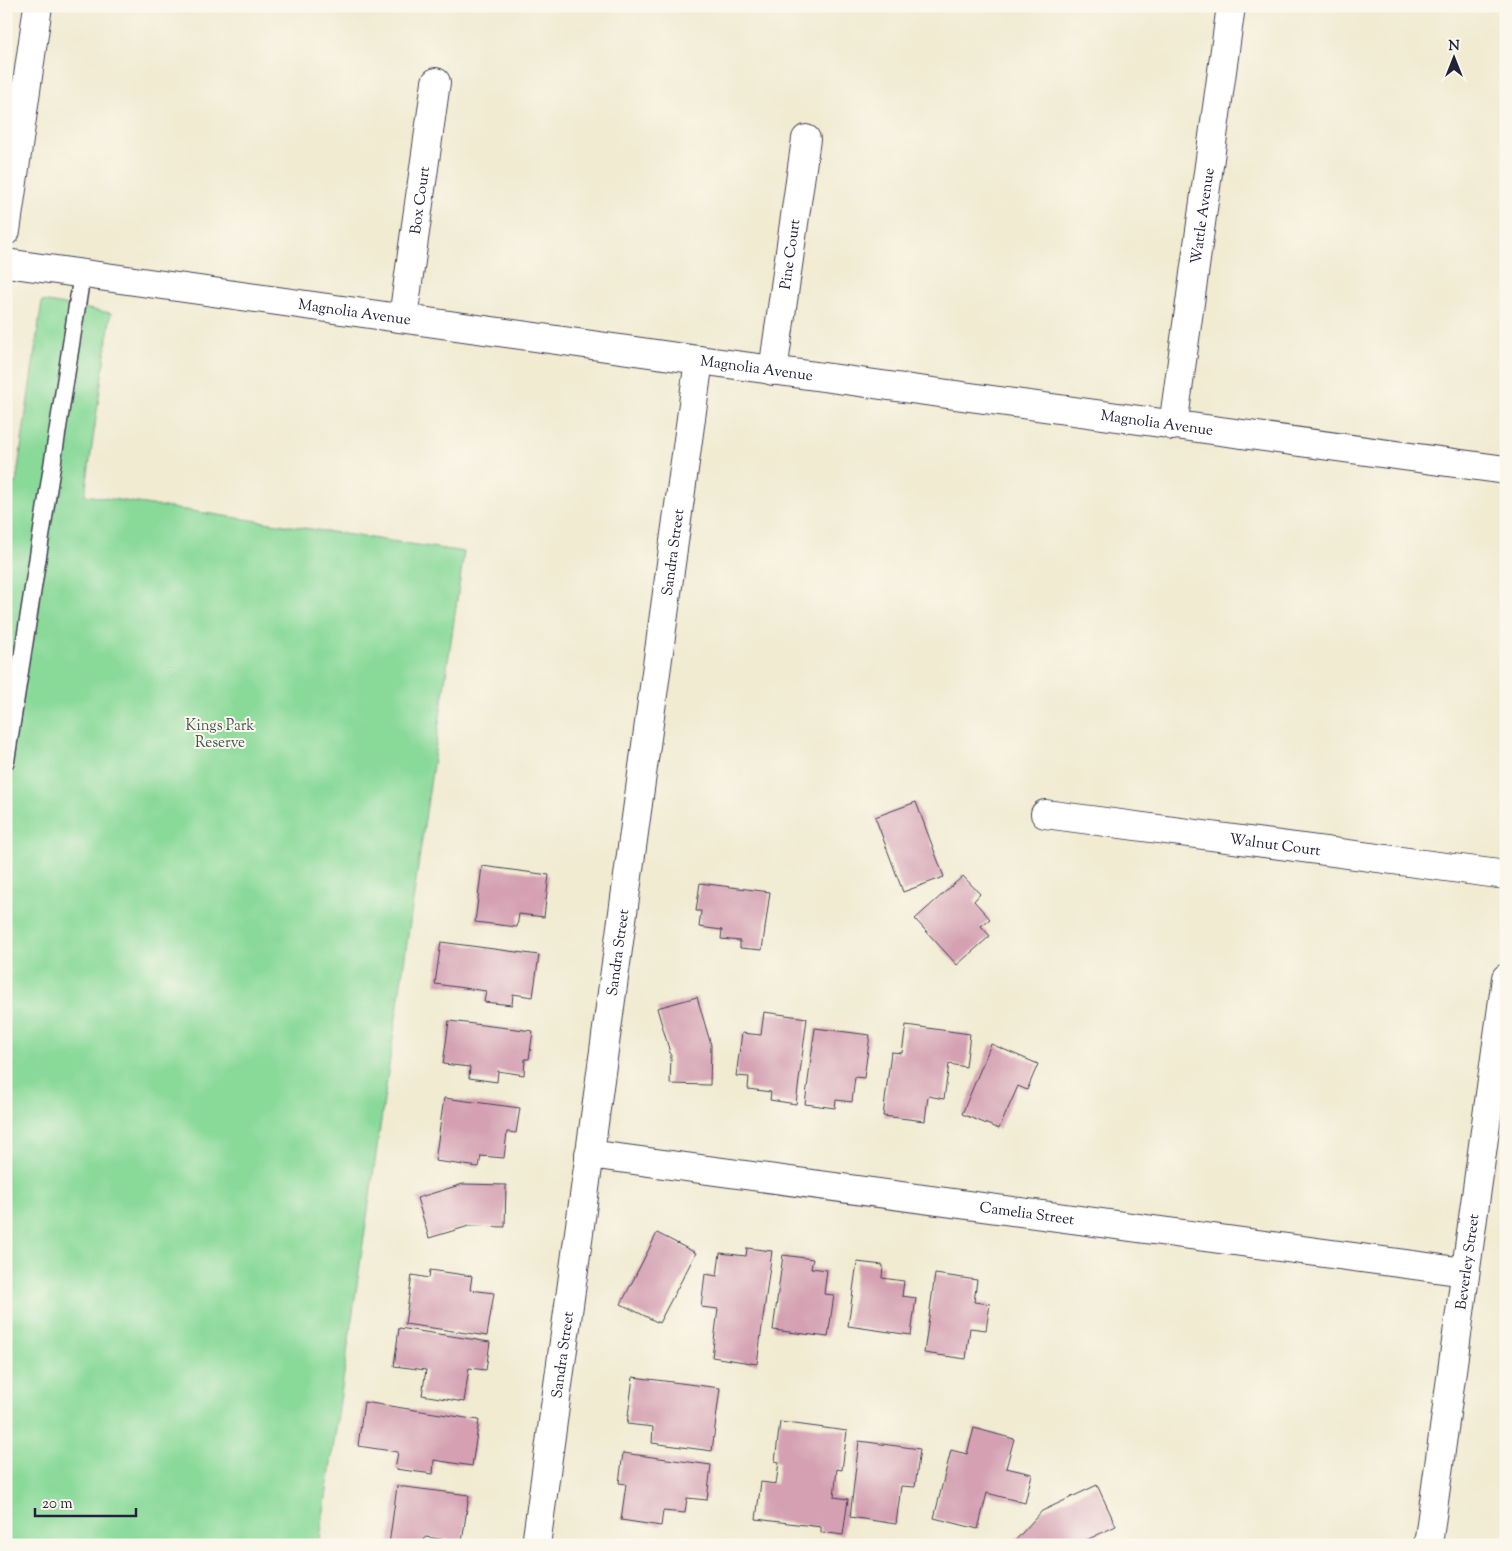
<svg xmlns="http://www.w3.org/2000/svg" width="1512" height="1551" font-family="'Sorts Mill Goudy',serif">
	<style>
		.green { fill: #89d999; stroke: #567e6a }
		.building { fill: #d4a0b2 }
		.lines { fill: none; stroke-linecap: round; stroke-linejoin: round }
		.lane-casing { stroke: #414052; stroke-width: 19 }
		.street-casing { stroke: #414052; stroke-width: 30 }
		.lane { stroke: #fff; stroke-width: 16 }
		.street { stroke: #fff; stroke-width: 28 }
		.labels { text-anchor: middle; stroke-width: 4; stroke-linejoin: round; paint-order: stroke }
		.street-label { font-size: 15px; fill: #22223b; stroke: #fbf7ec }
		.park-label { font-size: 15px; fill: #415957; stroke: #fbf7ec }
	</style>
	<rect width="100%" height="100%" fill="#fbf7ec"/>
	<filter id="ink" filterUnits="userSpaceOnUse"><feTurbulence type="fractalNoise" baseFrequency=".02" numOctaves="2"/><feDisplacementMap in="SourceGraphic" scale="10" xChannelSelector="R" yChannelSelector="G"/><feConvolveMatrix kernelMatrix="1 2 1 2 8 2 1 2 1" color-interpolation-filters="sRGB"/></filter>
	<filter id="wash" filterUnits="userSpaceOnUse"><feTurbulence type="fractalNoise" baseFrequency=".0096" numOctaves="4" result="noise"/><feDisplacementMap in="SourceGraphic" scale="20" xChannelSelector="R" yChannelSelector="G"/><feGaussianBlur stdDeviation="1.12" result="paint"/><feColorMatrix in="noise" values="0 0 0 0 0 0 0 0 0 0 0 0 0 0 0 0 0 1.4 0 .05"/><feComposite in="paint" operator="in"/></filter>
	<g filter="url(#wash)">
		<rect width="100%" height="100%" fill="#f1ebd2"/>
		<!-- green -->
		<polygon class="green" points="42,301 111,313 85,495 464,552 319,1545 6,1545 6,482 16,483"/>
		<g id="blocks">
			<!-- building -->
			<g class="building">
				<polygon points="916,802 944,877 903,892 875,817"/>
				<polygon points="482,866 549,875 544,917 519,914 517,927 475,922"/>
				<polygon points="963,876 980,894 974,901 990,919 981,926 990,936 957,965 915,919"/>
				<polygon points="700,883 770,892 762,950 740,948 740,941 721,939 722,930 699,927 701,911 696,911"/>
				<polygon points="441,942 539,955 533,997 513,994 512,1005 484,1002 486,991 435,984"/>
				<polygon points="697,997 711,1045 710,1085 670,1084 671,1056 657,1008"/>
				<polygon points="764,1012 807,1018 796,1104 770,1100 771,1092 748,1089 749,1077 736,1076 742,1033 761,1035"/>
				<polygon points="449,1021 533,1031 529,1059 525,1059 524,1075 498,1071 497,1082 469,1078 470,1067 443,1064"/>
				<polygon points="906,1025 970,1034 966,1067 949,1064 944,1099 928,1096 925,1121 883,1116 891,1052 902,1053"/>
				<polygon points="815,1028 870,1035 864,1078 855,1077 852,1102 836,1100 835,1108 805,1104"/>
				<polygon points="991,1044 1038,1064 1027,1090 1018,1086 999,1129 962,1114"/>
				<polygon points="444,1098 520,1108 516,1133 507,1132 504,1158 481,1156 479,1167 435,1161"/>
				<polygon points="463,1184 506,1185 505,1227 469,1226 429,1238 417,1198"/>
				<polygon points="657,1233 696,1253 659,1323 621,1304"/>
				<polygon points="747,1248 772,1251 757,1364 712,1357 718,1309 701,1307 705,1274 717,1276 720,1253 746,1256"/>
				<polygon points="783,1255 813,1259 811,1268 827,1270 824,1294 834,1295 828,1337 773,1330"/>
				<polygon points="857,1262 883,1265 882,1278 904,1281 902,1296 916,1298 911,1335 848,1326"/>
				<polygon points="430,1270 472,1276 470,1290 494,1293 487,1336 405,1324 412,1275 429,1278"/>
				<polygon points="935,1274 977,1280 974,1302 990,1304 986,1330 970,1328 966,1359 924,1353"/>
				<polygon points="399,1328 490,1342 486,1370 469,1368 464,1402 422,1395 426,1370 394,1366"/>
				<polygon points="633,1377 720,1388 712,1451 652,1443 653,1427 627,1424"/>
				<polygon points="364,1402 479,1420 472,1466 434,1460 433,1474 395,1469 398,1452 358,1446"/>
				<polygon points="780,1422 847,1431 842,1470 837,1469 834,1497 848,1499 843,1535 821,1532 821,1527 756,1519 761,1482 776,1484 779,1462 775,1461"/>
				<polygon points="974,1428 1014,1439 1006,1468 1032,1474 1025,1503 987,1493 978,1529 934,1518 951,1450 967,1454"/>
				<polygon points="859,1441 920,1449 915,1487 901,1486 896,1524 850,1517"/>
				<polygon points="623,1453 711,1465 707,1500 687,1498 685,1513 663,1511 661,1526 621,1520 626,1484 619,1483"/>
				<polygon points="1097,1485 1116,1526 1076,1545 1015,1545 1013,1543 1042,1511"/>
				<polygon points="397,1486 469,1495 462,1542 425,1537 424,1545 389,1545"/>
			</g>
		</g>
	</g>
	<g filter="url(#ink)">
		<use href="#blocks" fill-opacity="0" stroke="#414052" stroke-width="1"/>
		<g class="lines">
			<defs>
				<polyline id="lane" points="6,761 82,274"/>
				<g id="street">
					<polyline points="6,231 38,6"/>
					<path id="s1" d="M6,263L699,360L1506,470"/>
					<path id="s2" d="M403,318L436,82"/>
					<path id="s3" d="M773,371L806,139"/>
					<path id="s4" d="M1173,426L1231,6"/>
					<path id="s5" d="M1045,814L1506,875"/>
					<path id="s6" d="M589,1154L1465,1272"/>
					<path id="s7" d="M536,1545L699,360"/>
					<path id="s8" d="M1428,1545L1506,978"/>
				</g>
			</defs>
			<!-- lane casing -->
			<use href="#lane" class="lane-casing"/>
			<!-- street casing -->
			<use href="#street" class="street-casing"/>
			<!-- lane -->
			<use href="#lane" class="lane"/>
			<!-- street -->
			<use href="#street" class="street"/>
		</g>
	</g>
	<g class="labels">
		<!-- street labels -->
		<g class="street-label">
			<text dy="5" stroke="none"><textPath href="#s2" startOffset="119">Box Court</textPath></text>
			<text dy="5" stroke="none"><textPath href="#s4" startOffset="212">Wattle Avenue</textPath></text>
			<text dy="5" stroke="none"><textPath href="#s3" startOffset="118">Pine Court</textPath></text>
			<text dy="5" stroke="none"><textPath href="#s1" startOffset="352">Magnolia Avenue</textPath></text>
			<text dy="5" stroke="none"><textPath href="#s1" startOffset="758">Magnolia Avenue</textPath></text>
			<text dy="5" stroke="none"><textPath href="#s1" startOffset="1162">Magnolia Avenue</textPath></text>
			<text dy="5" stroke="none"><textPath href="#s7" startOffset="1002">Sandra Street</textPath></text>
			<text dy="5" stroke="none"><textPath href="#s5" startOffset="232">Walnut Court</textPath></text>
			<text dy="5" stroke="none"><textPath href="#s7" startOffset="598">Sandra Street</textPath></text>
			<text dy="5" stroke="none"><textPath href="#s6" startOffset="442">Camelia Street</textPath></text>
			<text dy="5" stroke="none"><textPath href="#s8" startOffset="286">Beverley Street</textPath></text>
			<text dy="5" stroke="none"><textPath href="#s7" startOffset="192">Sandra Street</textPath></text>
		</g>
		<!-- park labels -->
		<g class="park-label">
			<text x="220" y="730">Kings Park<tspan x="220" dy="17">Reserve</tspan></text>
		</g>
	</g>
	<!-- margin -->
	<rect width="1512" height="1551" fill="none" stroke="#fbf7ec" stroke-width="25"/>
	<!-- north arrow -->
	<g transform="translate(1454 58)" stroke="#fbf7ec" stroke-width="4" paint-order="stroke">
	<path d="M0-4L9 19L0 12L-9 19Z" fill="#22223b"/>
	<text y="-8" font-size="14" font-weight="bold" text-anchor="middle" fill="#22223b">N</text>
	</g>
	<!-- scale -->
	<path d="M35 1508v8h101v-8" fill="none" stroke="#22223b" stroke-width="2.5"/>
	<text x="42" y="1508" font-size="15" fill="#22223b" stroke="#fbf7ec" stroke-width="4" paint-order="stroke">20 m</text>
</svg>
